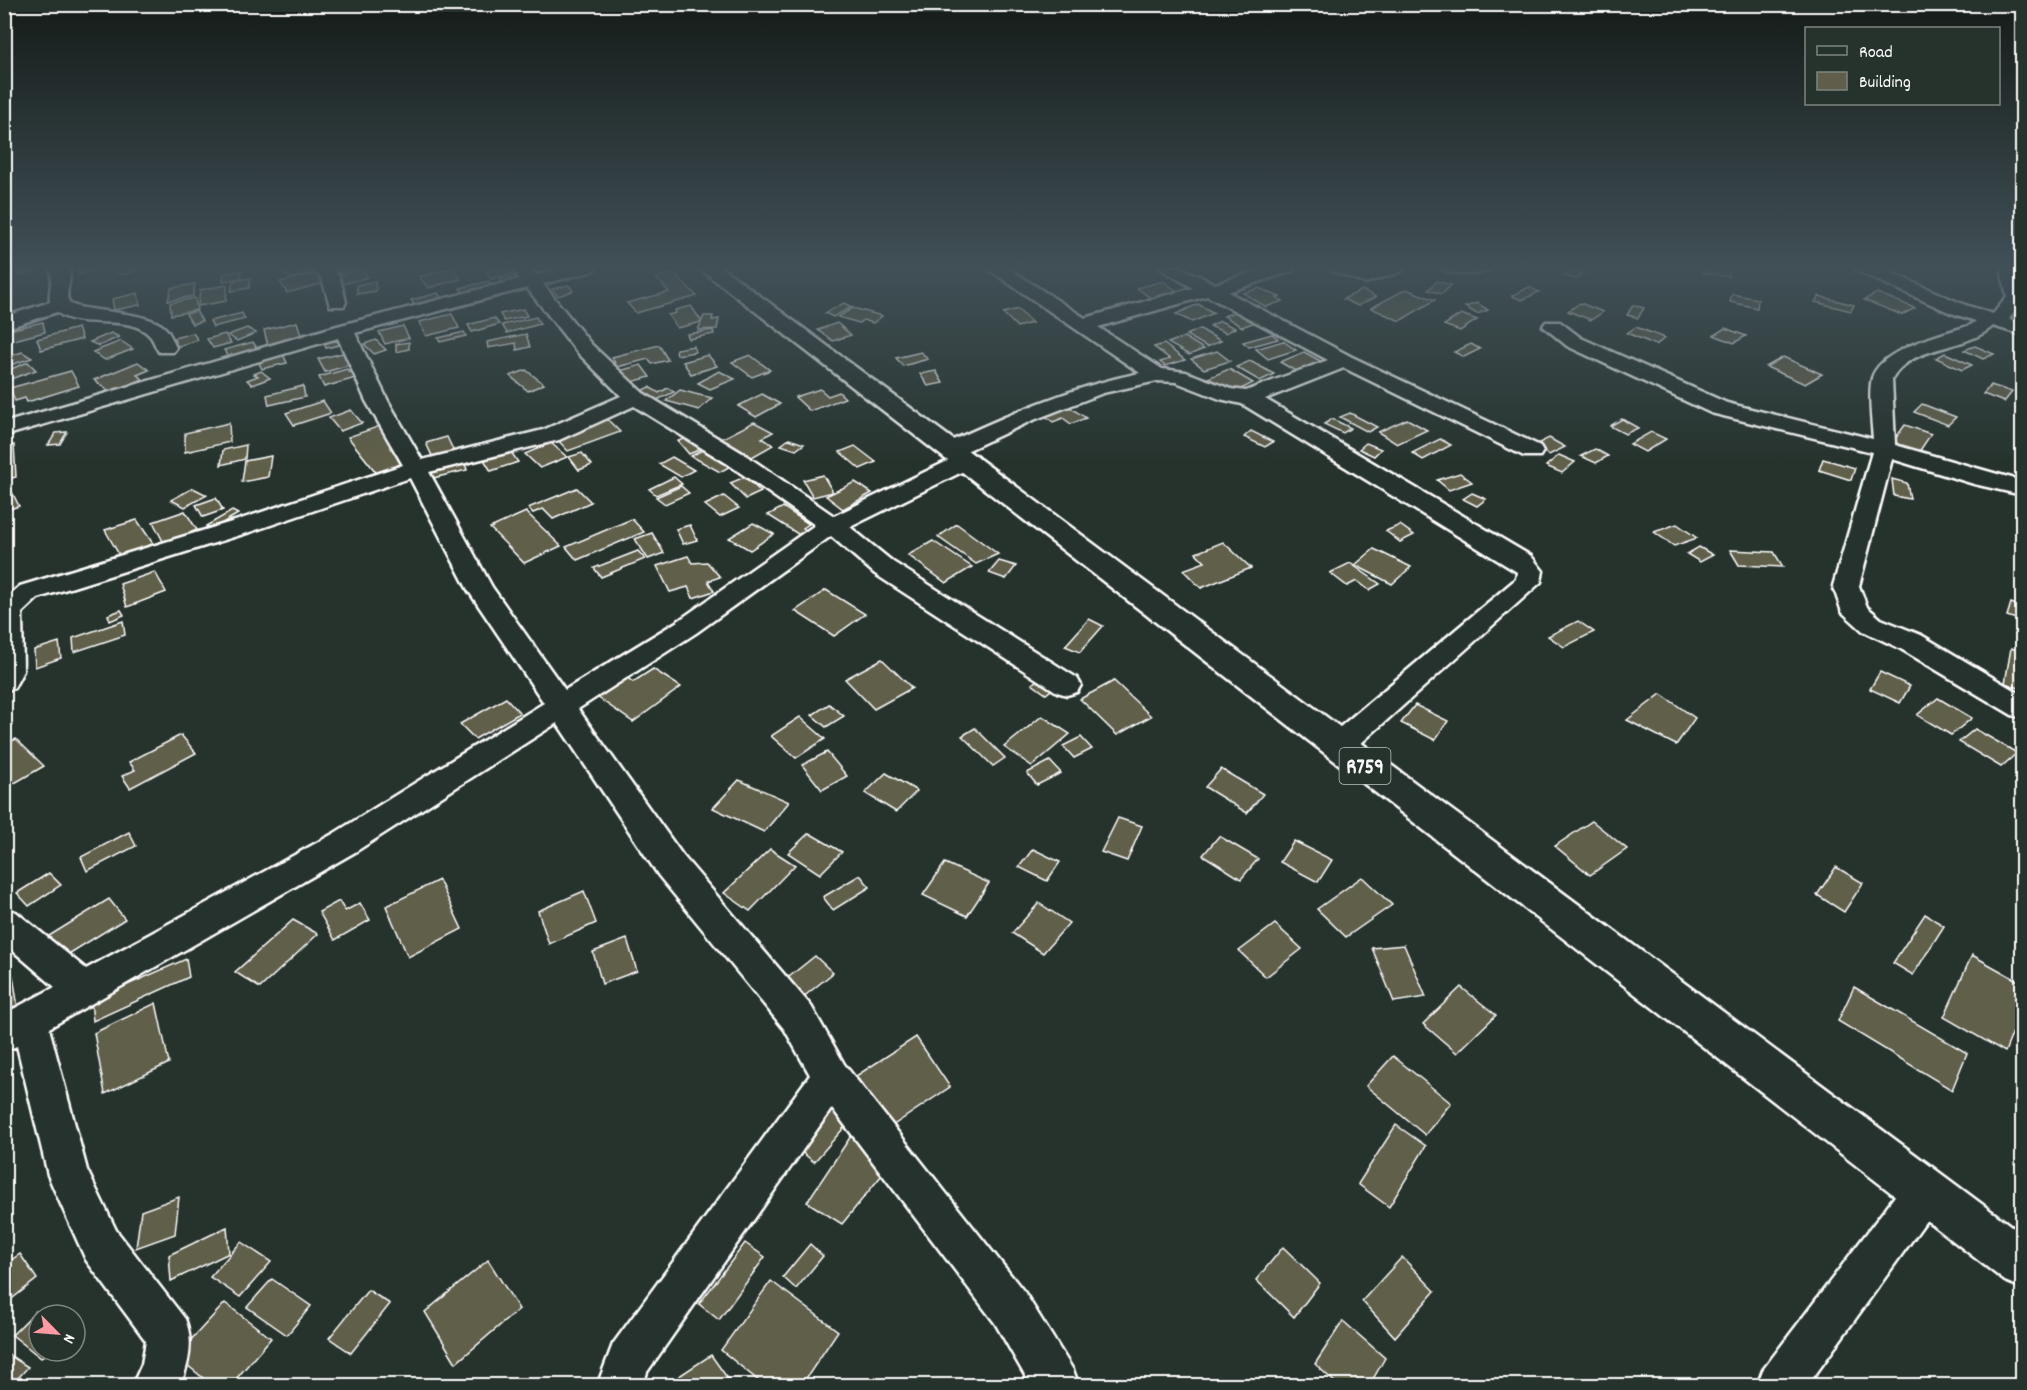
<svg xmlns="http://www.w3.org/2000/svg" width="2027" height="1390" font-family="Dekko,sans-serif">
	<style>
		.building { fill: #605e4a; stroke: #fff; stroke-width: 1.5 }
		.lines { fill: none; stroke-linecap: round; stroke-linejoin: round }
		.minor-casing { stroke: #fff; stroke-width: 5 }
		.primary-casing { stroke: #fff; stroke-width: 5 }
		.minor { fill: #26332d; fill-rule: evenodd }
		.primary { fill: #26332d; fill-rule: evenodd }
		.labels { text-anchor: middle; stroke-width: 4.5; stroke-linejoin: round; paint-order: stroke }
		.shield { fill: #26332d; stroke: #bec2c0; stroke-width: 1.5 }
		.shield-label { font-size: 21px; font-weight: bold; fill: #fff }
	</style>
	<rect width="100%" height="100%" fill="#26332d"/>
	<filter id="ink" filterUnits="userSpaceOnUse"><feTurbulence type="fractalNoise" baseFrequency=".0167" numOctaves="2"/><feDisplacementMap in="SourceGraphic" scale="12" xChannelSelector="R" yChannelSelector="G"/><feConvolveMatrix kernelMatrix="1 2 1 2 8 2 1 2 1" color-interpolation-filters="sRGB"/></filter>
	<g filter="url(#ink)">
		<!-- building -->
		<g class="building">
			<polygon points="36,267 37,270 18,275 17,268"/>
			<polygon points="82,267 95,267 97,269 79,274 76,269"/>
			<polygon points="122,267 146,267 147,268 121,275 114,269"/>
			<polygon points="291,267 307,267 314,272 291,279 279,271"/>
			<polygon points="330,267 357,267 358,268 333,274"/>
			<polygon points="501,267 516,267 520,272 491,279 486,271"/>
			<polygon points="1702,267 1729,268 1729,277 1702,273"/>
			<polygon points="452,268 461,279 428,288 419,277"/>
			<polygon points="362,269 368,277 340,285 333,277"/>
			<polygon points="1568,269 1583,272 1578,279 1564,276"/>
			<polygon points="242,271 241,278 223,281 224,274"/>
			<polygon points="321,272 328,282 287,293 280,282"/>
			<polygon points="674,273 697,296 636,313 627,303 669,292 656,278"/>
			<polygon points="517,275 522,283 505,287 500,279"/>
			<polygon points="251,278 249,288 231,291 233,281"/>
			<polygon points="375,281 376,291 357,294 357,285"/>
			<polygon points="489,281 494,288 465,295 460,288"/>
			<polygon points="1163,281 1180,293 1153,300 1137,288"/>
			<polygon points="1437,281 1451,285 1442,294 1428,290"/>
			<polygon points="195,284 193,296 168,301 171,288"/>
			<polygon points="227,285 226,301 198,306 200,290"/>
			<polygon points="569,285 573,291 558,296 552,289"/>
			<polygon points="1529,287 1539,292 1522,300 1512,296"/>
			<polygon points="1259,288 1280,297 1277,298 1283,301 1266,307 1243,293"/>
			<polygon points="1406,289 1435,300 1400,321 1371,308"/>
			<polygon points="1362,290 1376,297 1358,306 1343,299"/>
			<polygon points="138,293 140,305 114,310 112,299"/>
			<polygon points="438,293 444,302 417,309 411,300"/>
			<polygon points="1877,293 1915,308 1902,315 1864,300"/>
			<polygon points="1732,294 1758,299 1757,308 1730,302"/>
			<polygon points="1819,296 1854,305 1851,311 1815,302"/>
			<polygon points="195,298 197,310 171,315 170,303"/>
			<polygon points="844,303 852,307 833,317 825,313"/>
			<polygon points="1477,303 1488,310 1477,314 1465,307"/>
			<polygon points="1580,303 1603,312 1591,320 1568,311"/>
			<polygon points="1198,304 1214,313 1192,322 1176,314"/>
			<polygon points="1633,305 1644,308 1638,318 1627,315"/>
			<polygon points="691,306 702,322 677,328 668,315 676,313 675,310"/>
			<polygon points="853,308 882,316 873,323 863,320 859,323 838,317"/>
			<polygon points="523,309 527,316 504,321 500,314"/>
			<polygon points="1018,309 1032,323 1017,327 1003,313"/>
			<polygon points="1240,310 1258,321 1242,327 1224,316"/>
			<polygon points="196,311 202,321 192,324 186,314"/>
			<polygon points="242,313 245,319 213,327 210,321"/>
			<polygon points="452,314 459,328 426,336 419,322"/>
			<polygon points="1461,314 1477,320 1460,331 1444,325"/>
			<polygon points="704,316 713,316 712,320 719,319 717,329 698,330"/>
			<polygon points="536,317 540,324 507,333 502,325"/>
			<polygon points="494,318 499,324 472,332 468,325"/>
			<polygon points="1220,321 1235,328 1226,333 1210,326"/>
			<polygon points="43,322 45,332 10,341 9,330"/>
			<polygon points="297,322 302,338 268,346 264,330"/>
			<polygon points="837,323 851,335 833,341 818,330"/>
			<polygon points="403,326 409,338 385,344 379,332"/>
			<polygon points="1636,327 1665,338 1656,345 1627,333"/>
			<polygon points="78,328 82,339 41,350 37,339"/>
			<polygon points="247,328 256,333 237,341 228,335"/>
			<polygon points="1725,328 1746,336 1734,343 1714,335"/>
			<polygon points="1200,329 1221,341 1207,347 1186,335"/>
			<polygon points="713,330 714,334 689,339 687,334"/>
			<polygon points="464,332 466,336 440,342 438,338"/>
			<polygon points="111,333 119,337 99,346 90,342"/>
			<polygon points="193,333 198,340 175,347 170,339"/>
			<polygon points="225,334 231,343 213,348 207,339"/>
			<polygon points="526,334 530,347 517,350 516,343 488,348 487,342"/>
			<polygon points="1272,334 1278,339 1249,347 1243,342"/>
			<polygon points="343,336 347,343 326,348 323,341"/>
			<polygon points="1184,337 1204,349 1189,355 1168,343"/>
			<polygon points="376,340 386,350 374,354 364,344"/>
			<polygon points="121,341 133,349 105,360 93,352"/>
			<polygon points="1283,341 1296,350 1268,359 1256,349"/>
			<polygon points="253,342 260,353 231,361 224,350"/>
			<polygon points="409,342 409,349 396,352 396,344"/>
			<polygon points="1164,344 1185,360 1165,366 1160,362 1170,359 1154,347"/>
			<polygon points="1471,344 1480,349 1464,357 1454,352"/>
			<polygon points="659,345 668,360 652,364 648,359 617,367 612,357"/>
			<polygon points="694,346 695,352 677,355 676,349"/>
			<polygon points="1975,346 1994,354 1983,359 1964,350"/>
			<polygon points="351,351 357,363 325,372 318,359"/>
			<polygon points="1217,351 1230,361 1204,369 1191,359"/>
			<polygon points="22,352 32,358 4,367 4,358"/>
			<polygon points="921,352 928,359 903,366 896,358"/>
			<polygon points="1304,352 1326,364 1302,375 1280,362"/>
			<polygon points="1945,353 1972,365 1962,370 1936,358"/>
			<polygon points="283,354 287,363 262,369 258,361"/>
			<polygon points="708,355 717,366 691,374 683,362"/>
			<polygon points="750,355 770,370 752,377 732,362"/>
			<polygon points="1783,357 1822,374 1805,384 1766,367"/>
			<polygon points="1250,361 1274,374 1260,381 1236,367"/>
			<polygon points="28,362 36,370 11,379 4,372"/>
			<polygon points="138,362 149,370 137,375 143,379 110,392 94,380"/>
			<polygon points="641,365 650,377 628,383 619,371"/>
			<polygon points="347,369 349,372 355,370 359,377 324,387 319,377"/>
			<polygon points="1229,369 1253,383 1233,393 1208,378"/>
			<polygon points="526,370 544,384 528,391 510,376"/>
			<polygon points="71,371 79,386 27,402 25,398 15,401 10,388"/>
			<polygon points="261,371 270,378 252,385 247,380 258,376 254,374"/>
			<polygon points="719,371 735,379 710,389 698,383"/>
			<polygon points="936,371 943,383 928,386 920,374"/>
			<polygon points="1991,385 2012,392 2004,402 1983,394"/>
			<polygon points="303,386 305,397 269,405 267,395"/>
			<polygon points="649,387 659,393 668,388 674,392 655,401 639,392"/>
			<polygon points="820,389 828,396 839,392 845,398 810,411 795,397"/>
			<polygon points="680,390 695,394 712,398 699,410 666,401"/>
			<polygon points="762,394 780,404 756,417 738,406"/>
			<polygon points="323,401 331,413 294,425 286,413"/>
			<polygon points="1922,404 1956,417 1948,425 1914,412"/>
			<polygon points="1068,406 1086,418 1071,424 1063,418 1053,422 1044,415"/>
			<polygon points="351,410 362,423 340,431 329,418"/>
			<polygon points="1350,413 1377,427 1368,432 1340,417"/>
			<polygon points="605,417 620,432 568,451 554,436"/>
			<polygon points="1332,419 1351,428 1343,433 1324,424"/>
			<polygon points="1407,419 1427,430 1397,444 1378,432"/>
			<polygon points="1622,419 1638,428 1625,434 1610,426"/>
			<polygon points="754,422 773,432 762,438 773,445 752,457 721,439"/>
			<polygon points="229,423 230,442 185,452 185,433"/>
			<polygon points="1905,425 1931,434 1919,452 1893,442"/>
			<polygon points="380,426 412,463 379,476 348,437"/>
			<polygon points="1251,431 1273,442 1265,447 1244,437"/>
			<polygon points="67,432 60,444 48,445 56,433"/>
			<polygon points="1651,432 1666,439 1645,452 1630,444"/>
			<polygon points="447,437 455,454 434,460 426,443"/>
			<polygon points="690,437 701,449 689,454 678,441"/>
			<polygon points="1549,438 1565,447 1549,455 1533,446"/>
			<polygon points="789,439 804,444 796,450 781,445"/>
			<polygon points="1440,439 1451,445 1423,460 1412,453"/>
			<polygon points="551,443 567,457 540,468 525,454"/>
			<polygon points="1366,443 1381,449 1374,456 1359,449"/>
			<polygon points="14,445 16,477 4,480 4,447"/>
			<polygon points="246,445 245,459 221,465 223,450"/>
			<polygon points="855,446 876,462 860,469 840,452"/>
			<polygon points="509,449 518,462 491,471 483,458"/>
			<polygon points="704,449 734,464 720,472 691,456"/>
			<polygon points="1595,449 1608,456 1596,463 1581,456"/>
			<polygon points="582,453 592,465 579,470 569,457"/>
			<polygon points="1559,455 1575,462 1562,473 1546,466"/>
			<polygon points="271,456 268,477 242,482 245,461"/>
			<polygon points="672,457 694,470 681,477 659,464"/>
			<polygon points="464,459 467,470 433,478 431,467"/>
			<polygon points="1823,459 1855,468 1851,480 1819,470"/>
			<polygon points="1460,473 1472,482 1449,490 1437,480"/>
			<polygon points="823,475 833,492 813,497 803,480"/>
			<polygon points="674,477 682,484 656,495 649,489"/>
			<polygon points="745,477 761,492 746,499 730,483"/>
			<polygon points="1892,479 1907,483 1910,499 1894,496"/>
			<polygon points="855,482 872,493 843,509 826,496"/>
			<polygon points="9,486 19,506 4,511 4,488"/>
			<polygon points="681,486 689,493 665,504 656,497"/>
			<polygon points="193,488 207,495 185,507 171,500"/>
			<polygon points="577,488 591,502 553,519 543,509 533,513 528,508"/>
			<polygon points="1472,493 1486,499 1477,506 1463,499"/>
			<polygon points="724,496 739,508 720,517 705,505"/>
			<polygon points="216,498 223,510 203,517 196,505"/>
			<polygon points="783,507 809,524 803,528 812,534 804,538 768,515"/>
			<polygon points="185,511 197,530 164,543 153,522"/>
			<polygon points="232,511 238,514 212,529 206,526"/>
			<polygon points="526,512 561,546 524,563 490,528"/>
			<polygon points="632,519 644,532 577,560 566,547"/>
			<polygon points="137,520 154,545 121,558 105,530"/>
			<polygon points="753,523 774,534 750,550 729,538"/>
			<polygon points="957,524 998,554 976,564 938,537"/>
			<polygon points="1677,524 1697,538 1674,546 1654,532"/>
			<polygon points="690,525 697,540 683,544 676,529"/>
			<polygon points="1400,525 1414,535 1400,542 1386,531"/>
			<polygon points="652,533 664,553 648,559 635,539"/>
			<polygon points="933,541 972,567 946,583 908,555"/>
			<polygon points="1223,542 1251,568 1201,588 1183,570 1205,562 1196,553"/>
			<polygon points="1699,547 1713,555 1700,562 1687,554"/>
			<polygon points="1374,549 1411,567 1392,584 1355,565"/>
			<polygon points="1730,550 1774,552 1783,567 1739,565"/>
			<polygon points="638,551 645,559 601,577 594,568"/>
			<polygon points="688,556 692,563 707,562 720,577 708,581 714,591 693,598 688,587 670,592 657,566"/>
			<polygon points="999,561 1016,566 1006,579 989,573"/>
			<polygon points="1350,563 1380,584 1369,590 1357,581 1347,586 1330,573"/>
			<polygon points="155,572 166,592 127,607 120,584"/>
			<polygon points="826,590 865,614 834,636 795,611"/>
			<polygon points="2011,603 2022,607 2022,621 2007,616"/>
			<polygon points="121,610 124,615 110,621 108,615"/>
			<polygon points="1089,619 1103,626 1080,652 1065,646"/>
			<polygon points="123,621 125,635 74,652 73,638"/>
			<polygon points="1578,621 1594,632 1564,647 1548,636"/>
			<polygon points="59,642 61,658 35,667 34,650"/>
			<polygon points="2011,648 2022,652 2022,689 2005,683"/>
			<polygon points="882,659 912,688 874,709 845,679"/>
			<polygon points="653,669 681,687 633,722 597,697 625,676 633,682"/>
			<polygon points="1880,672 1910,686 1900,703 1870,689"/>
			<polygon points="1045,674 1059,684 1046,694 1032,684"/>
			<polygon points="1114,681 1151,716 1117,735 1080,699"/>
			<polygon points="1661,694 1695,718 1676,745 1627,720"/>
			<polygon points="506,698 520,713 475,739 460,724"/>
			<polygon points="1938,698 1972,718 1951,735 1917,715"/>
			<polygon points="829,704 844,716 826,727 812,715"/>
			<polygon points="1415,705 1448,721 1435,740 1401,723"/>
			<polygon points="1042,716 1070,734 1032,766 1004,747"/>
			<polygon points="800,717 825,739 796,758 771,736"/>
			<polygon points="975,728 1005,758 993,766 962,736"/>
			<polygon points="1975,729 2017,753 2001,767 1959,742"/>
			<polygon points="181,735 196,753 130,788 122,776 135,770 129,762"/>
			<polygon points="1081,737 1092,749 1074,758 1063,746"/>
			<polygon points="16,739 44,766 6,788 4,745"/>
			<polygon points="827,752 847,776 822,790 802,765"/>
			<polygon points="1050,761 1061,773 1037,785 1027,773"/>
			<polygon points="1221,769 1263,794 1247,813 1205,787"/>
			<polygon points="886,773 917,791 896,812 865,793"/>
			<polygon points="739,780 789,802 764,832 713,808"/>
			<polygon points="1118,818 1142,826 1127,861 1101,852"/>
			<polygon points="1592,821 1627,849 1590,875 1555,846"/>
			<polygon points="129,832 136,846 87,871 81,857"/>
			<polygon points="809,833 842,852 820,874 788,853"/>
			<polygon points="1219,836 1258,859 1241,879 1203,855"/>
			<polygon points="1294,841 1332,860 1318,882 1280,862"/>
			<polygon points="770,849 795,865 750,911 724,893"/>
			<polygon points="1033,849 1060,862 1047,881 1019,867"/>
			<polygon points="945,863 989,883 967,916 923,895"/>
			<polygon points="1836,867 1863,883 1844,912 1817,895"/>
			<polygon points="49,873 61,885 29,906 17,893"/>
			<polygon points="860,875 870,887 833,910 823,897"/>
			<polygon points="1362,877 1392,905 1346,937 1317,909"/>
			<polygon points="439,880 462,929 408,957 386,906"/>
			<polygon points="584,891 596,923 549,944 538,911"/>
			<polygon points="109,899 125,919 59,960 44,939"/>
			<polygon points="339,901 345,911 360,903 370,920 335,940 319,912"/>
			<polygon points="1039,903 1069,923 1043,953 1012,933"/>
			<polygon points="1925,914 1944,926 1913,975 1893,963"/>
			<polygon points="293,920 318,934 260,988 235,972"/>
			<polygon points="1275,924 1302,949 1266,977 1239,951"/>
			<polygon points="627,939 637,971 602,984 593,952"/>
			<polygon points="1404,945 1426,997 1394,1002 1372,948"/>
			<polygon points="1972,955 2022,983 2022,1009 2005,1052 1944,1017"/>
			<polygon points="815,956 833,973 802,998 785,980"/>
			<polygon points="186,959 189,977 93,1021 91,1001"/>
			<polygon points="13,976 19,1014 4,1021 4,980"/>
			<polygon points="1461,987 1496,1015 1457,1053 1423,1024"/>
			<polygon points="1854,987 1967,1053 1952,1090 1838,1021"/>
			<polygon points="156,1003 169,1063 105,1094 94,1033"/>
			<polygon points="916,1037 950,1087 889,1128 856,1076"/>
			<polygon points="1393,1056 1451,1103 1425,1135 1366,1086"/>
			<polygon points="828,1105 849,1122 814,1162 793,1145"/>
			<polygon points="1396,1125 1426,1146 1389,1207 1358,1184"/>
			<polygon points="851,1136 886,1170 842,1224 807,1202"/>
			<polygon points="179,1197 175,1234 136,1248 141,1211"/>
			<polygon points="227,1227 229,1253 171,1281 169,1255"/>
			<polygon points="241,1242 271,1262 240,1297 210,1277"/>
			<polygon points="745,1243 765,1257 719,1320 699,1304"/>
			<polygon points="810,1244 823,1256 796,1289 783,1277"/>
			<polygon points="1283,1247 1320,1283 1294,1317 1256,1280"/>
			<polygon points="20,1254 37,1279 4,1305 4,1265"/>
			<polygon points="1402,1257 1435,1291 1395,1337 1362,1301"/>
			<polygon points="488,1260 519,1309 456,1363 425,1312"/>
			<polygon points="272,1279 311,1306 287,1335 247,1307"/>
			<polygon points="771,1281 838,1331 801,1386 765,1386 721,1350"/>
			<polygon points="368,1290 390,1304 351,1353 329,1338"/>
			<polygon points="225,1303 271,1338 230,1386 213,1386 176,1356"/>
			<polygon points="36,1311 42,1315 39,1315 39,1351 48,1351 41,1358 12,1335"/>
			<polygon points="1343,1321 1385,1358 1369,1386 1339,1386 1315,1364"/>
			<polygon points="6,1353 28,1367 11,1386 4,1386"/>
			<polygon points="711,1355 733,1386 664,1386"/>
		</g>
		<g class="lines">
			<defs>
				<g id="minor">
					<path d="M50,267H68C74,281 63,291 69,302C74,313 147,309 165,328C170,333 173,341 176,348L173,352H159C155,347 154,340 150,336C130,312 78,331 57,312L4,329V317L50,302C48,289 55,280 50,267Z"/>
					<path d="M308,267C340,266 339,274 346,302L344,306H330L322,278Z"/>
					<path d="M511,267H529L536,275L566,267H596L593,271L543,284L591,344L643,393L744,454L834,516L960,455H976L979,460L976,465L850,527L893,562L1077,678L1081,685L1077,692L1067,695L1057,692L875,574L831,536L696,633L578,709L683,856L811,1006L844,1064L1025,1293L1073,1370L1079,1386H1031L995,1323L832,1108L647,1372L643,1386H597L613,1344L810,1075L785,1030L659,876L557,723L355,852L49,1028L87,1170L116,1230L185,1319C194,1341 189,1364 180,1386H132L142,1364L146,1341L86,1260L54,1189L48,1175L17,1046L4,1051V1014L55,987L4,943V908L16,912L86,969L333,834L544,703L468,590L410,478L253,531L38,598L22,613L23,671L14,688L4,691V600L20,586L235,521L403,465L366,401L338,338L4,436V423L337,326L520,279ZM527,288L577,352L621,396L543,430L422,460L388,401L355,333ZM634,406L728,464L815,525L678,621L565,690L492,587L429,472L559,440Z"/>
					<path d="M985,267H1006L1085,318L1193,288L1158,267H1180L1215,284L1268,267H1295L1292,271L1228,292L1352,357L1540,446L1543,451L1540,456H1524L1344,368L1265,399L1531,556L1543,571L1541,582L1349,754L1338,757L1327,754L1323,746L1327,738L1516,579L1517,572L1242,404L1220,399L1176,382L1157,381L1103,393L1031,421L960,454H944L941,449L944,444C1008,415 1070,387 1140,373ZM1207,296L1328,360L1246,391L1231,389L1186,372L1162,369L1098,327Z"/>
					<polygon points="1330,267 1354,267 1366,272 1379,267 1405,267 1402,271 1365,283 1333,271"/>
					<path d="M1441,267H1492C1485,276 1448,276 1441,267Z"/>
					<path d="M1854,267H1878L1965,305L1993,314L2007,297L2002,273L2005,267H2022L2020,273L2022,301L2009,319L2022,323V335L1993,326C1966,351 1911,344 1892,379L1895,445L2022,481V495L1974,484L1892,459L1859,586L1867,607L1881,619L1921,635L2022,695V718L2012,715L1901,649L1863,631L1842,612L1833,586L1872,452L1711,413L1567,346L1543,326L1546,322H1560L1581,338L1727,403L1873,439C1872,423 1868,393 1872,378C1881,348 1944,334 1971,325L1976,321L1951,313L1857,271Z"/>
					<polygon points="1924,1170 1938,1176 1944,1190 1938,1204 1807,1386 1757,1386 1763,1370 1910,1176"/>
				</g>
				<polygon id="primary" points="698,267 721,267 2022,1234 2022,1288 2005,1281"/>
			</defs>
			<!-- minor casing -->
			<use href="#minor" class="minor-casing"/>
			<!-- primary casing -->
			<use href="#primary" class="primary-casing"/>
			<!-- minor -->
			<use href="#minor" class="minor"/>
			<!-- primary -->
			<use href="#primary" class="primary"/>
		</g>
	</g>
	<!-- sky -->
	<linearGradient id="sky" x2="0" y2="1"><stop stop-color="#151c19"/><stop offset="0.58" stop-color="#415057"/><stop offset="1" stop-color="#415057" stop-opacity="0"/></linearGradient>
	<rect width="2027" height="461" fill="url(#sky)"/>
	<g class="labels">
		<!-- shield labels -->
		<rect class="shield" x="1339.5" y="748" width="51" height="36" rx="4.5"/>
		<g class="shield-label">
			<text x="1365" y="773">R759</text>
		</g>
	</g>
	<!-- margin -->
	<rect width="2027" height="1390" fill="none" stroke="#26332d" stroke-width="24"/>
	<rect x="12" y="12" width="2003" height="1366" fill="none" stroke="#fff" stroke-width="2" filter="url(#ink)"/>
	<!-- legend -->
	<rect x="1805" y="27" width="195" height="78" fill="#26332d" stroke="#7d8581" stroke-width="1.5"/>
	<rect x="1817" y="46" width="30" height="9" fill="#26332d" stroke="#7d8581" stroke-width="1.5"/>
	<text x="1859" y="57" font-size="18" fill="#ffffff">Road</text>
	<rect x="1817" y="72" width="30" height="18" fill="#605e4a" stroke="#7d8581" stroke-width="1.5"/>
	<text x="1859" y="87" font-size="18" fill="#ffffff">Building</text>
	<!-- north arrow -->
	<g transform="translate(57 1333) rotate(115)"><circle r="28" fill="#26332d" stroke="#7d8581" stroke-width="1.5"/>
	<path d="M0-4.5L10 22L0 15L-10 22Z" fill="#ff9aa2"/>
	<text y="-9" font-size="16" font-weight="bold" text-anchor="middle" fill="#ffffff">N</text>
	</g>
</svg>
